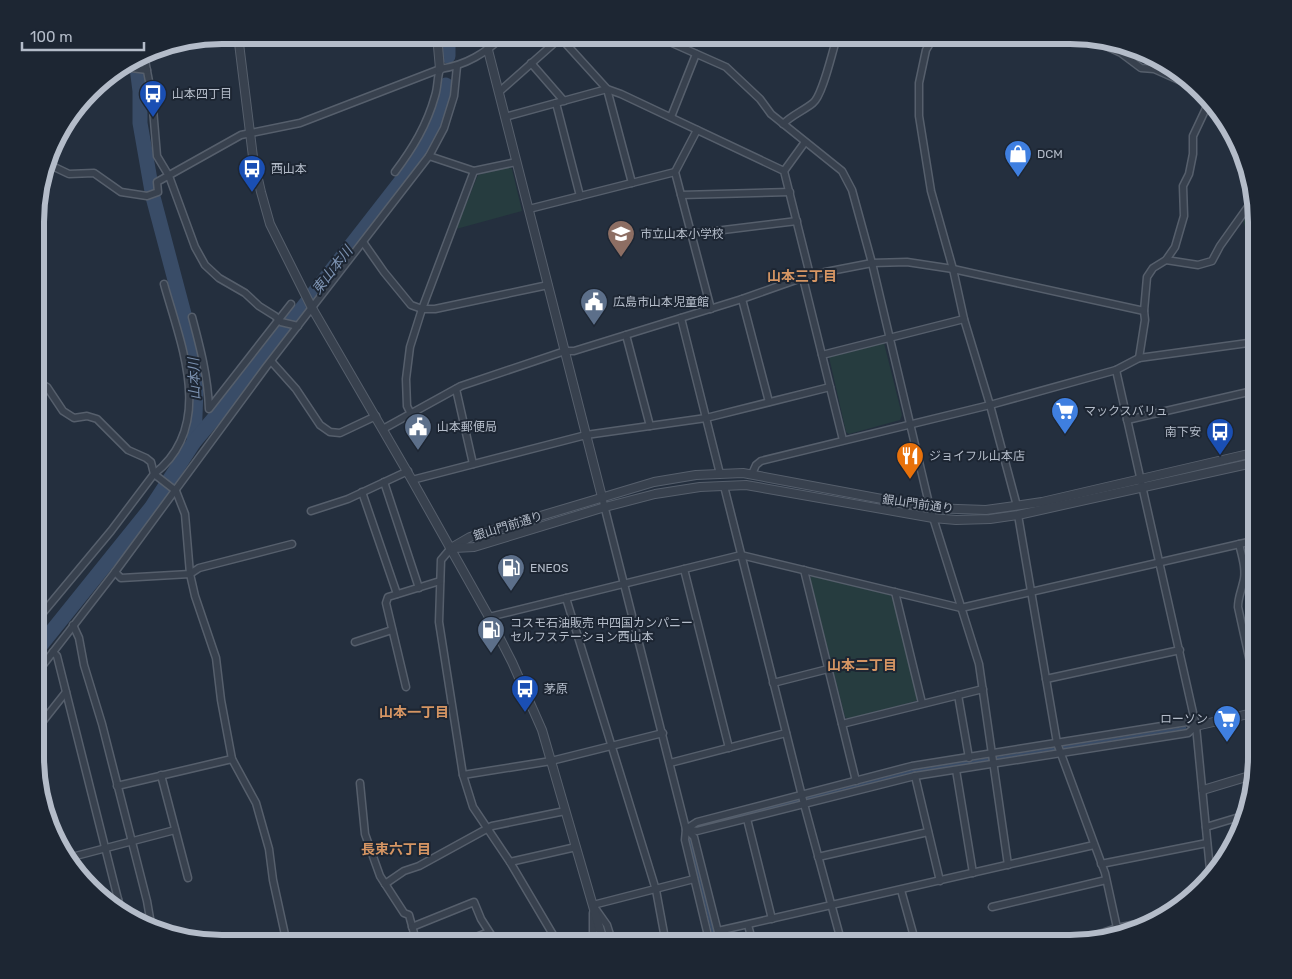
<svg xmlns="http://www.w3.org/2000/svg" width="1292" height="979" font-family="Rubik,'Noto Sans JP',sans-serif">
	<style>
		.green { fill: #263c3f }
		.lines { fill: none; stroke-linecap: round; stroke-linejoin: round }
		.stream { stroke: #394c67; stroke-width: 2.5 }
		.river { stroke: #394c67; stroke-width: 15 }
		.minor-casing { stroke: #565f6c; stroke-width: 9 }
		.tertiary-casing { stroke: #565f6c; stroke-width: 10 }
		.minor { stroke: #38414e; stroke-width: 6 }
		.tertiary { stroke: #38414e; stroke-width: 8 }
		.labels { text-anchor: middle; stroke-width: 4; stroke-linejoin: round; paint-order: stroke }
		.poi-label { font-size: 12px; fill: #b4bcc9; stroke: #1d2633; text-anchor: start }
		.street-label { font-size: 12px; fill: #b4bcc9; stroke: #1d2633 }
		.water-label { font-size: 14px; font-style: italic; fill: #7c92b1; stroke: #1d2633 }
		.neighbourhood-label { font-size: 14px; font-weight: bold; fill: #d59563; stroke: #1d2633 }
		.rim { fill: none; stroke: #b4bcc9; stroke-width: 6 }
	</style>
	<rect width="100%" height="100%" fill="#242f3e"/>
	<!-- green -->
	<g class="green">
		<polygon points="509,167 512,169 522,211 456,229 478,175"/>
		<polygon points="1253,206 1257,222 1257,246 1249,237 1243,222"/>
		<polygon points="881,341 884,343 902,415 900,420 849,434 846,432 829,357"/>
		<polygon points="812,576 890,595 893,600 918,698 916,701 848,719 845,717 810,578"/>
	</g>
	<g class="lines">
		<!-- stream -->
		<g class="stream">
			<polyline points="694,830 695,827 700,826 914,771 1185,728"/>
			<polyline points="691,835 689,838 716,944"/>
		</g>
		<!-- river -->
		<g class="river">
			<polyline points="448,35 448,56"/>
			<polyline points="136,60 140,91 140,123 153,197 197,363 194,442"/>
			<polyline points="36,651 151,508 194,442 248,378 419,158 440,113 446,85"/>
		</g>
		<defs>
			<g id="minor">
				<polyline points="558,35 607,89 632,183"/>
				<polyline points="654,35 726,67 760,99 771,114 842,171 852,190 872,263 930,508 979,664 1008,865"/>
				<polyline points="935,35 926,50 919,83 919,116 931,191 953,269 964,319 990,405 1017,506"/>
				<polyline points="1093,38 1095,41 1121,53 1141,68 1154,69 1199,89"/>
				<polyline points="144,55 152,97 157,156 169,176 195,247 205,265 219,278 245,293 259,306 275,316 281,322 298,326"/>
				<polyline points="531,63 564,101"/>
				<polyline points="124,67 147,70"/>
				<polyline points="499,92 560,38"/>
				<polyline points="556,103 580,196"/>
				<polyline points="505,117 607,89 621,94 784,171 810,275"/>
				<polyline points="671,117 696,54"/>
				<path d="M783,124C792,115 803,111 813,103C822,96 831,57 835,44V35"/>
				<polyline points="697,130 675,172 711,309"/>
				<polyline points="429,156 474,171 516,162"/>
				<path d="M48,164L69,174L94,173L121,192L147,196L158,192L157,182L241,135L300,123L440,69C467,65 485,53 505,35"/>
				<polyline points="784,171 805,142"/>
				<path d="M395,172C413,148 427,125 435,96C438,87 437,78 440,69"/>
				<polyline points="681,195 790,192"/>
				<polyline points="529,209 675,172"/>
				<polyline points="691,234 797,221"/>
				<polyline points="363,242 384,272 411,305 422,309 435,309 548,285"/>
				<polyline points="1166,260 1198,265 1212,261 1220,246 1252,201"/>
				<polyline points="803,278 843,440"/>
				<polyline points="742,299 769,402"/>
				<path d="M192,317C200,347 208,377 209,409L291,304"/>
				<polyline points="681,318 720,474"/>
				<polyline points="626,335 650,426"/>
				<polyline points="822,355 964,319"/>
				<polyline points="1139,358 1145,320 1144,311 1147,277 1153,268 1166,260 1175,247 1184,216 1183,186 1189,174 1193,154 1193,136 1209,102"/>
				<polyline points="271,361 296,389 320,425 330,432 340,433 376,416"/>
				<polyline points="1116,370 1196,726 1211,880"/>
				<polyline points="36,385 41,384 47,387 63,411 74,418 87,416 97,419 128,450 146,458 151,462 154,474 176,491 185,514 190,574 195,596 216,658 221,700 232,759 256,803 269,849 273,880 287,944"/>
				<polyline points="456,389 473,464"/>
				<polyline points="411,414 407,406 406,379 410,347 422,309 474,171"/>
				<polyline points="1127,420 1257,390"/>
				<polyline points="383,429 461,386 565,351 574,351 742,299 810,275 872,263 907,262 953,269 1144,311"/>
				<polyline points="752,474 756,465 761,461 990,405 1116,370 1139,358 1248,343 1257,344"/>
				<polyline points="412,480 586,435 706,418 830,387"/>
				<polyline points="384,482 419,588"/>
				<polyline points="724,486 804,804 842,944"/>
				<polyline points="362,492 397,594"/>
				<polyline points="602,497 686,829 685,840 710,944"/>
				<polyline points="311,511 348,499 408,471"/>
				<polyline points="1018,515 1057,743 1105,873 1117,928"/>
				<path d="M1239,544C1242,556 1247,571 1243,583C1241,592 1238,598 1238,607L1257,694"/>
				<polyline points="451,548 441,560 439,622 463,775 473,807 510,862 555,938 556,944"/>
				<polyline points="684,569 729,748"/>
				<polyline points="804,570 856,781"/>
				<polyline points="115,572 121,578 190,574 199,568 292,544"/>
				<polyline points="895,592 922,703"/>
				<polyline points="566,598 656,890 666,944"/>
				<polyline points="489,617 741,555 961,608 1257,540"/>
				<path d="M36,621L111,531L154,474C216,426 181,345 164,284"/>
				<polyline points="73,625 79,638 84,665 102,724 147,901 152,930"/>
				<polyline points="355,642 392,630"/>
				<polyline points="53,652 57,656 121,911"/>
				<polyline points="36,674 115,572 266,367 429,156 444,128 454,96 457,66"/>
				<polyline points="1046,679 1180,650"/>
				<polyline points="773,683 828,669"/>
				<polyline points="406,687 386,603 388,597 440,581"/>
				<polyline points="958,695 969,758"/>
				<polygon points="1187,722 1196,726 1188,733 915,776 697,831 686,829 697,822 912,766"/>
				<polyline points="842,724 983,689"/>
				<polyline points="36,730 66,692"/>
				<polyline points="670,763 786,733"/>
				<polyline points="956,770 973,873"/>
				<polyline points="161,775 188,878"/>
				<polyline points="463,775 551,761 663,733"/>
				<polyline points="915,776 940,881"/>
				<polyline points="360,783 365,834 380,876 404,913 409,915 417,944"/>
				<polyline points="117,786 232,759"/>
				<polyline points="747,819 772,919"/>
				<polyline points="1206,827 1246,815"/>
				<polyline points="686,829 694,837 721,944"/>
				<polyline points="818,857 928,832"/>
				<polyline points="68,858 175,830"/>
				<polyline points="510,862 576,847"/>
				<polyline points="1101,864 1207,843"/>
				<polyline points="385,884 404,871 419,866 492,826 565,811"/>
				<polyline points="901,890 916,944"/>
				<polyline points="105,902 118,899"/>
				<polyline points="593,905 694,879"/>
				<polyline points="992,907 1106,880"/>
				<polyline points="595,908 607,925 613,944"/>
				<polyline points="593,913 593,932 596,944"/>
				<polyline points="748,925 753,944"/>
				<polyline points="412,927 474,902 481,919 497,944"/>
				<polyline points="718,931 1094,845"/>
				<polyline points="458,944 489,932"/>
				<polyline points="1069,944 1117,928 1160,919"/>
			</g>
			<g id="tertiary">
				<polyline points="238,35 253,157 261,192 270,224 312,308 412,480 489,617 512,662 542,730 604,944"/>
				<polyline points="437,35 440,69"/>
				<polyline points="488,50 602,497"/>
				<polyline points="451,548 470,537 594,500 654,482 696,475 743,473 930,508 986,510 1042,502 1257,452"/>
				<polyline points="454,548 474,547 605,507 655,494 700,487 746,485 933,518 956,520 990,519 1018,515 1257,462"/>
				<polyline points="1196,726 1257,712"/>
				<polyline points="1203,790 1256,774"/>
			</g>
		</defs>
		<!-- minor casing -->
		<use href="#minor" class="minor-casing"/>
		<!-- tertiary casing -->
		<use href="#tertiary" class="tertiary-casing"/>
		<!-- minor -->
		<use href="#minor" class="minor"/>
		<!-- tertiary -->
		<use href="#tertiary" class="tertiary"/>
	</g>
	<!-- icons -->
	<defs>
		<symbol id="bus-pin" viewBox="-11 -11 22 30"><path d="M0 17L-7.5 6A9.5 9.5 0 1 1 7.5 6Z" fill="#1a4fb4" stroke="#1d2633"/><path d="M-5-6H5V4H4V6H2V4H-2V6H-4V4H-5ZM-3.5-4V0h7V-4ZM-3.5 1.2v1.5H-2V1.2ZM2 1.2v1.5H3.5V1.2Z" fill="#fff"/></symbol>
		<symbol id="shop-pin" viewBox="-11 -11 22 30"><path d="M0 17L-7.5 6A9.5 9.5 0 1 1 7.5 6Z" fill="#3f7fe0" stroke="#1d2633"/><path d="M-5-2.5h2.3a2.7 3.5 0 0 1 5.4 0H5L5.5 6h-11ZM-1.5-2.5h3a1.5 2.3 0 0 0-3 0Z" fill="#fff"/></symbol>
		<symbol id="school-pin" viewBox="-11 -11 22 30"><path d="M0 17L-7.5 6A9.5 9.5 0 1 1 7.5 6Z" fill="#8d6e63" stroke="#1d2633"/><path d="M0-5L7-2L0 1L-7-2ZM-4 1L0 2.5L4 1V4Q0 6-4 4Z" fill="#fff"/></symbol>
		<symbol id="civic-pin" viewBox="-11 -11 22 30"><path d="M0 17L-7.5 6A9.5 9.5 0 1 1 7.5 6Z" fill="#5c6f8a" stroke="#1d2633"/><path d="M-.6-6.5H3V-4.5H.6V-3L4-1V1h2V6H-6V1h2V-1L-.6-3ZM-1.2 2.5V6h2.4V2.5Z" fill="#fff"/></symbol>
		<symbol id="supermarket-pin" viewBox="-11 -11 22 30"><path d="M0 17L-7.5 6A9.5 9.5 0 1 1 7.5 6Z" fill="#3f7fe0" stroke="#1d2633"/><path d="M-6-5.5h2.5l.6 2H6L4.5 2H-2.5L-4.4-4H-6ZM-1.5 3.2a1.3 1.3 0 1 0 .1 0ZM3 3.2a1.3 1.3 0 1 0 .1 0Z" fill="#fff"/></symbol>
		<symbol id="restaurant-pin" viewBox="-11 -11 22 30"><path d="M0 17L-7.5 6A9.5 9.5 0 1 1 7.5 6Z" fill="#e8710a" stroke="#1d2633"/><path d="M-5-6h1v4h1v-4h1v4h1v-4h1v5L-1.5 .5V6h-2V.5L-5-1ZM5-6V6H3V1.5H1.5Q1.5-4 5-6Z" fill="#fff"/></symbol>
		<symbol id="fuel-pin" viewBox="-11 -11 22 30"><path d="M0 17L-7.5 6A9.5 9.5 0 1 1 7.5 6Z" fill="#5c6f8a" stroke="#1d2633"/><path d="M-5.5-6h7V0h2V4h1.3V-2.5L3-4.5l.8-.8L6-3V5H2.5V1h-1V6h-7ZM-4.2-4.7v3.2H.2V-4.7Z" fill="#fff"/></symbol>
	</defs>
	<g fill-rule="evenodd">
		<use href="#bus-pin" x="137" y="78" width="32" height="43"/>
		<use href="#shop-pin" x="1002" y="138" width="32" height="43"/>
		<use href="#bus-pin" x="236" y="153" width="32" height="43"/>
		<use href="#school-pin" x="605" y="218" width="32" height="43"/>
		<use href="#civic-pin" x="578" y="286" width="32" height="43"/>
		<use href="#supermarket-pin" x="1049" y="395" width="32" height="43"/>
		<use href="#civic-pin" x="402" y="411" width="32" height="43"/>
		<use href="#bus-pin" x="1204" y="416" width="32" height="43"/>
		<use href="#restaurant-pin" x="894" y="440" width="32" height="43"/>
		<use href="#fuel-pin" x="495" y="552" width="32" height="43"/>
		<use href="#fuel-pin" x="475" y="614" width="32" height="43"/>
		<use href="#bus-pin" x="509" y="673" width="32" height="43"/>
		<use href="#supermarket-pin" x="1211" y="703" width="32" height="43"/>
	</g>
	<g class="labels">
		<!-- poi labels -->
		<g class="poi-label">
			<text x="172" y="98">山本四丁目</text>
			<text x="1037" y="158">DCM</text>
			<text x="271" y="173">西山本</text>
			<text x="640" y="238">市立山本小学校</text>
			<text x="613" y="306">広島市山本児童館</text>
			<text x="1084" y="415">マックスバリュ</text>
			<text x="437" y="431">山本郵便局</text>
			<text x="1201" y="436" text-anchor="end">南下安</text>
			<text x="929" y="460">ジョイフル山本店</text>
			<text x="530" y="572">ENEOS</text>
			<text x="510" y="627">コスモ石油販売 中四国カンパニー<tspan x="510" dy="14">セルフステーション西山本</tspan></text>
			<text x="544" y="693">茅原</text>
			<text x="1208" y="723" text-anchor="end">ローソン</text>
		</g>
		<!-- street labels -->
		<g class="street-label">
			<text transform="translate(918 504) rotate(8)" y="4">銀山門前通り</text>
			<text transform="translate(508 526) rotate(-17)" y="4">銀山門前通り</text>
		</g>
		<!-- water labels -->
		<g class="water-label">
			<text transform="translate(332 270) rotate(-52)" y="5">東山本川</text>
			<text transform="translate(194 379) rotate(-92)" y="5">山本川</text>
		</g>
		<!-- neighbourhood labels -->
		<g class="neighbourhood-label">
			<text x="802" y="281">山本三丁目</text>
			<text x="862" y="670">山本二丁目</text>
			<text x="414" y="717">山本一丁目</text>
			<text x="396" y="854">長束六丁目</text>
		</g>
	</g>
	<!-- crop -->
	<path d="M0 0H1292V979H0ZM222 44H1070A178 178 0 0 1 1248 222V757A178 178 0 0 1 1070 935H222A178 178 0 0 1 44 757V222A178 178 0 0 1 222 44Z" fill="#1d2633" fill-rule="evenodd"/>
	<path class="rim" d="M222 44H1070A178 178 0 0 1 1248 222V757A178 178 0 0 1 1070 935H222A178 178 0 0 1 44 757V222A178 178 0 0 1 222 44Z"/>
	<!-- scale -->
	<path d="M22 42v8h122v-8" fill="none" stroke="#b4bcc9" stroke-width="2.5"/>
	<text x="30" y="42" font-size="15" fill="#b4bcc9" stroke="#1d2633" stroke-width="4" paint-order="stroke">100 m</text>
</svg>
